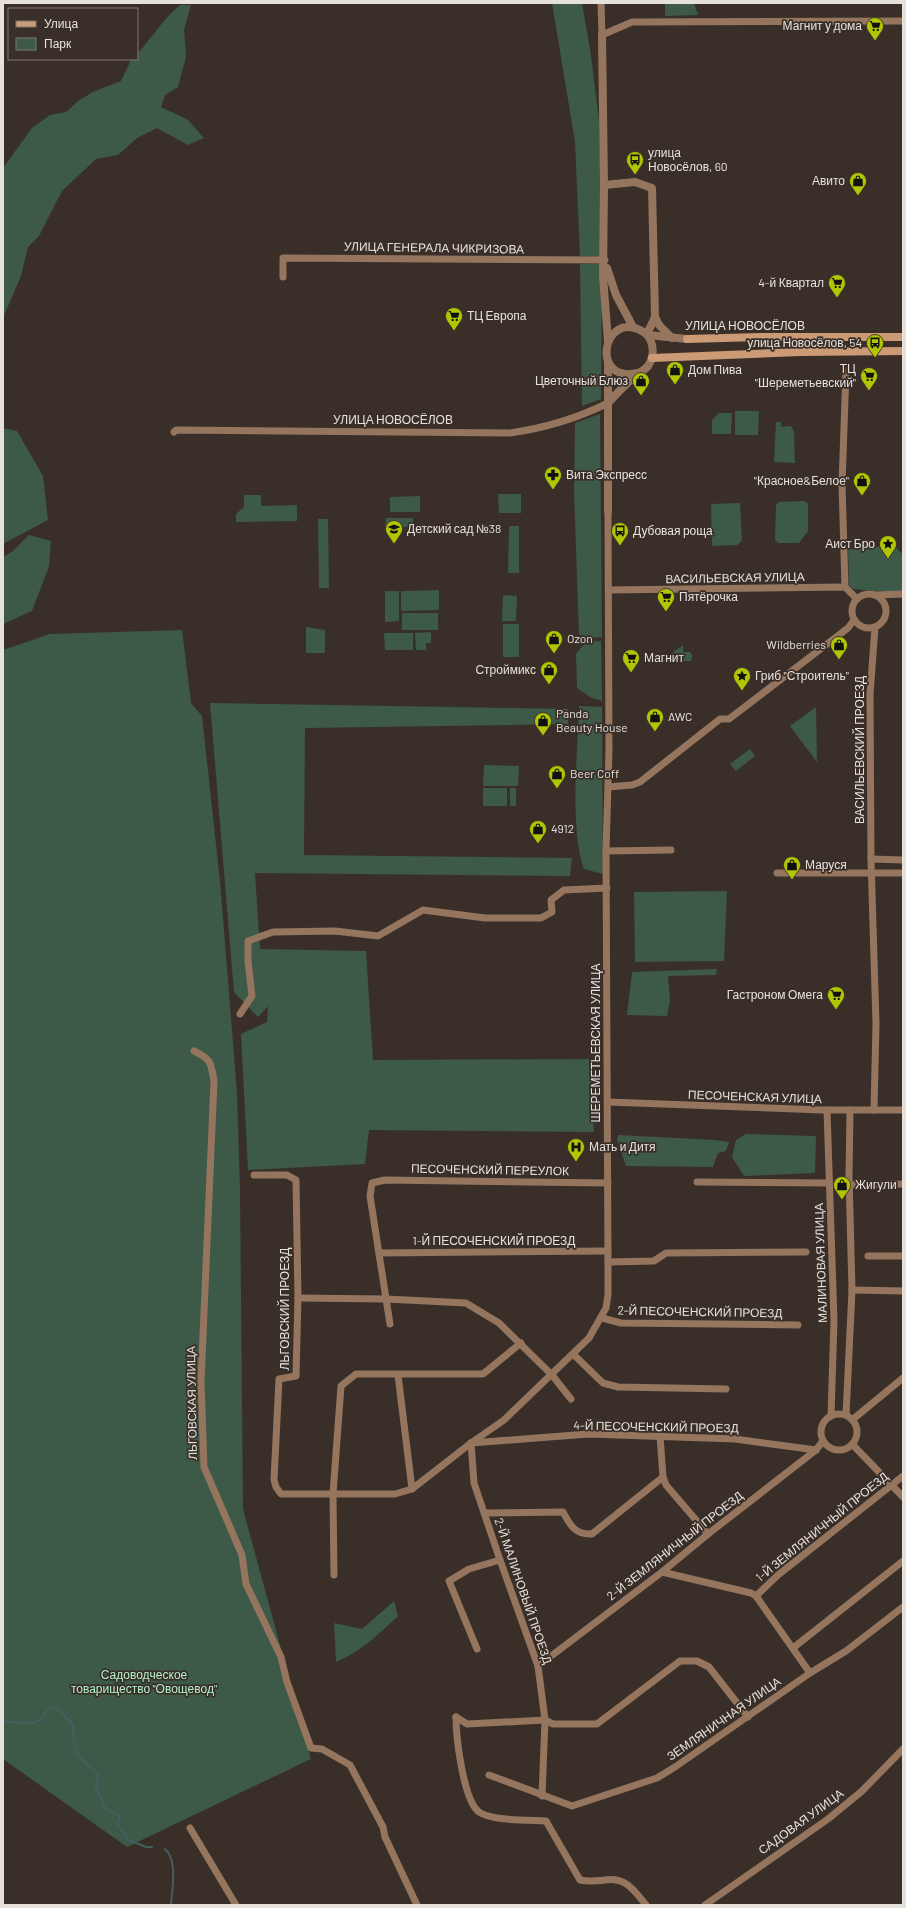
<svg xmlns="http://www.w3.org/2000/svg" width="906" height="1908" font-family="Barlow,sans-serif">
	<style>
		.green { fill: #3d5948 }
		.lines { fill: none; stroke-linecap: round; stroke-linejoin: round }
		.stream { stroke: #455e5f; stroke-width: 2 }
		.minor { stroke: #95755e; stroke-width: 7 }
		.tertiary { stroke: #95755e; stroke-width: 8 }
		.secondary { stroke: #cd9a76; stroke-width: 8 }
		.labels { text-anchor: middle; stroke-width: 3.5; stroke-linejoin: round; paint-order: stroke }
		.poi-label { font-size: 12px; fill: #e7e1dc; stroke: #392f28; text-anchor: start }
		.street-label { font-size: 12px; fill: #e7e1dc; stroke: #392f28 }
		.park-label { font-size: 12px; fill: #b1f2cb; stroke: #392f28 }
	</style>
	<rect width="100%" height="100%" fill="#392f28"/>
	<!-- green -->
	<g class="green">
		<polygon points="552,3 582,3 591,55 599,121 603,257 580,256 575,142"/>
		<polygon points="665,3 694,3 698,15 665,16"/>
		<path d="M180,5H191L184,30L186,57L178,87L165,95L161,107L188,120L204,138L188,145L157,128L137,138L118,155L96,159L62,191L39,236L28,247L21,276L3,318V168L32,128L50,115L66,112L78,101L93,92L121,81L131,60L137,59V54C152,38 163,19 180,5Z"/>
		<polygon points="580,264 602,264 601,399 582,406"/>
		<polygon points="735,411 759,411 758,435 735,435"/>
		<polygon points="719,413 732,413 731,434 712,434 712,420"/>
		<polygon points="600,414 602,637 594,638 579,635 574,491 575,423"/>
		<polygon points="776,422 781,422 781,427 791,426 794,432 795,463 774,462"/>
		<polygon points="3,428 17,431 43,476 48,520 3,544"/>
		<polygon points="498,494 521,494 521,513 499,513"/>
		<polygon points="244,495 261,495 261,506 297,505 297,521 236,522 236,514 244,507"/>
		<polygon points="420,496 420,512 390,512 390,497"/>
		<polygon points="805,501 808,504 808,531 799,543 778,543 775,539 776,505 779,502"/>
		<polygon points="740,503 742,541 737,545 712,546 711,504"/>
		<polygon points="386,518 413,518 413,527 385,527"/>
		<polygon points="318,519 328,519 329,588 319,588"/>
		<polygon points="509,526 519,526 519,573 508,573"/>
		<polygon points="29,535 51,541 49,566 32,611 3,624 3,557 13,551"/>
		<polygon points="895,546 903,555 903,591 874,591 853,589 849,585 848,549"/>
		<polygon points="439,590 439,610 401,611 401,591"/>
		<polygon points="385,591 399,591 399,621 385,622"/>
		<polygon points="503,595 517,596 516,621 502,621"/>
		<rect x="402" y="613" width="36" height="17"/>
		<rect x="503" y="624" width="16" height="33"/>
		<polygon points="306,627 325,630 325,653 306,653"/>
		<polygon points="182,630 191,703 202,716 220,881 237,1093 240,1189 243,1509 311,1759 127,1847 3,1759 3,650 50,634"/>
		<polygon points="431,632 431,643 426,643 426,650 416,650 415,633"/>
		<polygon points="384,633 413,633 413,650 385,650"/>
		<polygon points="601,641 602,701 590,697 577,688 576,654 586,642"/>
		<polygon points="683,645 683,652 690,652 692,655 691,661 661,661"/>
		<polygon points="210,703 568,709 568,724 305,728 304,855 572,858 570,876 255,873 260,949 366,951 373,1060 589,1059 594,1132 369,1130 365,1164 248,1170 241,1034 267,1022 268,1006 258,1017 234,992"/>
		<path d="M579,706L602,707L603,874L584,869C569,826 578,753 579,706Z"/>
		<polygon points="816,707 817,762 790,726"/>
		<polygon points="750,749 755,756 736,771 730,764"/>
		<polygon points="484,765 519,766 518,786 483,786"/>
		<rect x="483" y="788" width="24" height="18"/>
		<rect x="510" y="788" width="6" height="18"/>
		<polygon points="727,891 724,961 635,962 634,892"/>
		<polygon points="717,969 716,975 668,976 670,1001 667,1016 627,1015 632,972"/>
		<polygon points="746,1134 816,1136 815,1173 744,1176 732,1157 736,1140"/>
		<polygon points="618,1135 715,1140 729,1142 726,1151 718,1153 713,1167 626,1166 617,1140"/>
		<path d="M394,1601L398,1616C378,1635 360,1652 336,1662L334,1623L362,1629Z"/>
	</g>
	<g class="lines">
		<!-- stream -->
		<g class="stream">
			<path d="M3,1722L33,1723L41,1719L50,1707L58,1709L73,1725C72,1752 78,1758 98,1773C98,1777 96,1782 96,1786C96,1794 103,1799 104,1807L118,1815L120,1817L117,1824L129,1840L146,1847H152"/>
			<path d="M165,1849C178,1860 172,1890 171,1905"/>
		</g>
		<!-- minor -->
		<g class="minor">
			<polyline points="601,3 602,35 632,22 903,21"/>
			<polyline points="283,277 283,258 605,260"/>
			<path d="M174,432L176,430L510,433C545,428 576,419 608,403"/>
			<polyline points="845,587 842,484 846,371"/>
			<polyline points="609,590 845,587 857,599"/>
			<circle cx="869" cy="611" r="17"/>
			<polyline points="875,595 903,594"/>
			<polyline points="608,787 632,785 640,782 720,719 729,719 848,628 854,620"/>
			<polyline points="606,851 671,850"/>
			<polyline points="871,859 903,860"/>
			<polyline points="777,873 903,873"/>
			<polyline points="240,1014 252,996 248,961 248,941 273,932 335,931 378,936 423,910 485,918 541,918 552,912 551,900 564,890 607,888"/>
			<path d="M194,1051C211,1059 211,1063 214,1081L201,1382L204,1467L242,1555L246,1584L281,1657L287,1682L311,1748L322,1749L350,1765L383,1827L385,1837L417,1905"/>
			<polyline points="608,1102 822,1110 903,1110"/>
			<polyline points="827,1110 834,1321 831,1416"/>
			<polyline points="874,1110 876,1024 871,859 870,695 875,627"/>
			<polyline points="254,1175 287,1175 296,1180 298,1298 296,1376 279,1379 274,1480 276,1487 281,1494 395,1494 412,1489 471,1443 504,1420 589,1338 606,1308 608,1295 608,1262 606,851 609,750 608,511"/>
			<polyline points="697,1182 829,1183"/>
			<polyline points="849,1185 903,1184"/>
			<polyline points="379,1253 608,1251"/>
			<polyline points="868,1256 903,1256"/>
			<polyline points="608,1262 654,1261 666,1253 806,1252"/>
			<polyline points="852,1290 903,1291"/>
			<polyline points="298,1298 386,1299 466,1303 499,1323 552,1375 571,1399"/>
			<polyline points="602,1318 621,1323 798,1325"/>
			<polyline points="390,1324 370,1196 372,1183 385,1180 608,1183"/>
			<polyline points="573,1354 603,1383 618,1387 726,1389"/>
			<polyline points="398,1375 412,1489"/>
			<circle cx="839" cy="1432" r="18"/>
			<polyline points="846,1415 852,1290 849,1176 850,1110"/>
			<polyline points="852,1420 903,1378"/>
			<polyline points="660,1436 663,1477 666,1485 708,1534"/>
			<polyline points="471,1443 474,1483 500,1560 538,1666 545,1720 542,1796"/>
			<polyline points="471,1443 588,1434 735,1439 816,1450"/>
			<polyline points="852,1444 903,1497"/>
			<path d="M485,1513L563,1512C570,1525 575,1535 592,1534L663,1477"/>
			<polyline points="662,1572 751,1593 756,1596 810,1673"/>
			<polyline points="334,1575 333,1494 341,1386 356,1374 483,1374 521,1343"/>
			<polyline points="756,1596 778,1575 903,1476"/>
			<polyline points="793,1648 903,1561"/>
			<polyline points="477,1649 449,1581 469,1569 500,1560"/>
			<polyline points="538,1666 662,1572 708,1534 816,1450 823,1441"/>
			<polyline points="456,1717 467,1724 545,1720 553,1724 597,1724 680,1661 697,1661 709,1667 748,1717"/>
			<path d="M456,1717C456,1736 463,1800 479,1812C491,1821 530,1820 546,1821L580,1880C589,1882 596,1881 605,1880C626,1877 634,1890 646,1905"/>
			<polyline points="489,1775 572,1806 657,1778 675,1767 810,1673 846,1651 903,1607"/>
			<polyline points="190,1828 236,1905"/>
			<polyline points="705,1905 828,1819 862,1791 903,1749"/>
		</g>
		<!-- tertiary -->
		<g class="tertiary">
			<polyline points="602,35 604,185 603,276 608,341"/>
			<polyline points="604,185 635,182 652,188 655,317 659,325 672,338"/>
			<polyline points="607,268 616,295 633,327"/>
			<polyline points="647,334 655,317"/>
			<polyline points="648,335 687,339"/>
			<polyline points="608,363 608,511"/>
			<path d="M608,403C617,393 626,384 636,375C640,372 645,370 648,366C656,354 654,336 640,330C602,312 590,384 638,373"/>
		</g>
		<!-- secondary -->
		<g class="secondary">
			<polyline points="687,339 760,337 903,337"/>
			<polyline points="652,358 800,352 903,351"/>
		</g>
	</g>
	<!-- icons -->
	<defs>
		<symbol id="supermarket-pin" viewBox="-11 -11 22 30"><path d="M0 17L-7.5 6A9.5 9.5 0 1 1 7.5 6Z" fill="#b0c503" stroke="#392f28"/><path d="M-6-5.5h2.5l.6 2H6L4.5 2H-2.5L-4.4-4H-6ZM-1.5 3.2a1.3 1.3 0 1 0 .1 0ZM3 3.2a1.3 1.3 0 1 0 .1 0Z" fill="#111"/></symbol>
		<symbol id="bus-pin" viewBox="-11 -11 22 30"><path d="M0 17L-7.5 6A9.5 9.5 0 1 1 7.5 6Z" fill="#b0c503" stroke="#392f28"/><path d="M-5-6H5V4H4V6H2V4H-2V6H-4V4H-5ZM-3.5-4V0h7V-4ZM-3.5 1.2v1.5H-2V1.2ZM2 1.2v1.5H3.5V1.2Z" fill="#111"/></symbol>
		<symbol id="shop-pin" viewBox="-11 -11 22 30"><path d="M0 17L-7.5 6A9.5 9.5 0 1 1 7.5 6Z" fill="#b0c503" stroke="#392f28"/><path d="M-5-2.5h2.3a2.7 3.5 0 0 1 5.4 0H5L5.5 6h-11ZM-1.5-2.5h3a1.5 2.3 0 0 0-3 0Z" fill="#111"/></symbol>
		<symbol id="pharmacy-pin" viewBox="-11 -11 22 30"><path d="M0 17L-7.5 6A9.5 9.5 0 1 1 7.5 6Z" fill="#b0c503" stroke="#392f28"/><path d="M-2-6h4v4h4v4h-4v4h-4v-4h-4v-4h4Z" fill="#111"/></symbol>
		<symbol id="school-pin" viewBox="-11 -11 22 30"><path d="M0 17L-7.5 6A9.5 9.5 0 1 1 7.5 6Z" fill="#b0c503" stroke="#392f28"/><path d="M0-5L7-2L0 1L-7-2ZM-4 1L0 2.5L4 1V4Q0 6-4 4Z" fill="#111"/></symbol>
		<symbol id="sight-pin" viewBox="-11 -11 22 30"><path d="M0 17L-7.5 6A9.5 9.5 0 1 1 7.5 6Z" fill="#b0c503" stroke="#392f28"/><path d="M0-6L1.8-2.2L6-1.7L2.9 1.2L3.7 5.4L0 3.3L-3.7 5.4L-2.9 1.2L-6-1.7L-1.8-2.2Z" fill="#111"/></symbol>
		<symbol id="hospital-pin" viewBox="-11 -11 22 30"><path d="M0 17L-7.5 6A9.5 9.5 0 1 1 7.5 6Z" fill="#b0c503" stroke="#392f28"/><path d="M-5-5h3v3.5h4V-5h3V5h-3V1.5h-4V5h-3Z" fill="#111"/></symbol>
	</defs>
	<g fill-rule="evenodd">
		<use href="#supermarket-pin" x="865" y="16" width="20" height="27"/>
		<use href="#bus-pin" x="625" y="150" width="20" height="27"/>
		<use href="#shop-pin" x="848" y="171" width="20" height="27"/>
		<use href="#supermarket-pin" x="827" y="273" width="20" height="27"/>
		<use href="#supermarket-pin" x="444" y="306" width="20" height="27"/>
		<use href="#bus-pin" x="865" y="333" width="20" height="27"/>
		<use href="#shop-pin" x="665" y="360" width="20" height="27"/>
		<use href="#supermarket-pin" x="859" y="366" width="20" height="27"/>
		<use href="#shop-pin" x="631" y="371" width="20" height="27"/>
		<use href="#pharmacy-pin" x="543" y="465" width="20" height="27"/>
		<use href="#shop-pin" x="852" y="471" width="20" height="27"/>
		<use href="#school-pin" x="384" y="519" width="20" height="27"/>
		<use href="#bus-pin" x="610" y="521" width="20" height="27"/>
		<use href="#sight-pin" x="878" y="534" width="20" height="27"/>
		<use href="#supermarket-pin" x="656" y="587" width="20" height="27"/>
		<use href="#shop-pin" x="544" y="629" width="20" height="27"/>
		<use href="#shop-pin" x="829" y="635" width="20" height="27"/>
		<use href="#supermarket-pin" x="621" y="648" width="20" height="27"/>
		<use href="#shop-pin" x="539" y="660" width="20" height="27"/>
		<use href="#sight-pin" x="732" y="666" width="20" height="27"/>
		<use href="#shop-pin" x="645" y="707" width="20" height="27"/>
		<use href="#shop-pin" x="533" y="711" width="20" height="27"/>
		<use href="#shop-pin" x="547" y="764" width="20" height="27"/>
		<use href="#shop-pin" x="528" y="819" width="20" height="27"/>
		<use href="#shop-pin" x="782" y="855" width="20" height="27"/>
		<use href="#supermarket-pin" x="826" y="985" width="20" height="27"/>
		<use href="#hospital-pin" x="566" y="1137" width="20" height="27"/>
		<use href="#shop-pin" x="832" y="1175" width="20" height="27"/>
	</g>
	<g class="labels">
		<!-- poi labels -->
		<g class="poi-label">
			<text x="862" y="30" text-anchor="end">Магнит у дома</text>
			<text x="648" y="157">улица<tspan x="648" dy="14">Новосёлов, 60</tspan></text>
			<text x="845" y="185" text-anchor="end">Авито</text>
			<text x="824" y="287" text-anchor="end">4-й Квартал</text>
			<text x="467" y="320">ТЦ Европа</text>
			<text x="862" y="347" text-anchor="end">улица Новосёлов, 54</text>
			<text x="856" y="373" text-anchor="end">ТЦ<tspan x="856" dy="14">"Шереметьевский"</tspan></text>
			<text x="688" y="374">Дом Пива</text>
			<text x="628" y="385" text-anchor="end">Цветочный Блюз</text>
			<text x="566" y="479">Вита Экспресс</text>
			<text x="849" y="485" text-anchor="end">"Красное&amp;Белое"</text>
			<text x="407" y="533">Детский сад №38</text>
			<text x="633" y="535">Дубовая роща</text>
			<text x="875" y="548" text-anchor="end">Аист Бро</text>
			<text x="679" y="601">Пятёрочка</text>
			<text x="567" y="643">Ozon</text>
			<text x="826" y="649" text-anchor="end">Wildberries</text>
			<text x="644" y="662">Магнит</text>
			<text x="536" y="674" text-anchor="end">Строймикс</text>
			<text x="755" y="680">Гриб "Строитель"</text>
			<text x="556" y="718">Panda<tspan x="556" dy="14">Beauty House</tspan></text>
			<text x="668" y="721">AWC</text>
			<text x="570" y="778">Beer Coff</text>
			<text x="551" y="833">4912</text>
			<text x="805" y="869">Маруся</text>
			<text x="823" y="999" text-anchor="end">Гастроном Омега</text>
			<text x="589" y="1151">Мать и Дитя</text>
			<text x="855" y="1189">Жигули</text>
		</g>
		<!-- street labels -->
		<g class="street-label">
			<text transform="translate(434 248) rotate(1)" y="4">УЛИЦА ГЕНЕРАЛА ЧИКРИЗОВА</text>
			<text x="745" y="330">УЛИЦА НОВОСЁЛОВ</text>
			<text x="393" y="424">УЛИЦА НОВОСЁЛОВ</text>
			<text transform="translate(735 578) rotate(-1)" y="4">ВАСИЛЬЕВСКАЯ УЛИЦА</text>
			<text transform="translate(860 750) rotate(-90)" y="4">ВАСИЛЬЕВСКИЙ ПРОЕЗД</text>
			<text transform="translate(596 1043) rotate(-90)" y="4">ШЕРЕМЕТЬЕВСКАЯ УЛИЦА</text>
			<text transform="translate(755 1097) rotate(2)" y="4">ПЕСОЧЕНСКАЯ УЛИЦА</text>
			<text transform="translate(490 1170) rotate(1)" y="4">ПЕСОЧЕНСКИЙ ПЕРЕУЛОК</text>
			<text x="494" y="1245">1-Й ПЕСОЧЕНСКИЙ ПРОЕЗД</text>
			<text transform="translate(821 1263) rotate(-92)" y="4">МАЛИНОВАЯ УЛИЦА</text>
			<text transform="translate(285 1309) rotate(-90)" y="4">ЛЬГОВСКИЙ ПРОЕЗД</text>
			<text transform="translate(700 1312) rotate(1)" y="4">2-Й ПЕСОЧЕНСКИЙ ПРОЕЗД</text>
			<text transform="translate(192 1403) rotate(-91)" y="4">ЛЬГОВСКАЯ УЛИЦА</text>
			<text transform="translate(656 1427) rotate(1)" y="4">4-Й ПЕСОЧЕНСКИЙ ПРОЕЗД</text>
			<text transform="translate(822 1527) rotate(-39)" y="4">1-Й ЗЕМЛЯНИЧНЫЙ ПРОЕЗД</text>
			<text transform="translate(675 1546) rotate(-38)" y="4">2-Й ЗЕМЛЯНИЧНЫЙ ПРОЕЗД</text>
			<text transform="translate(523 1591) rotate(71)" y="4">2-Й МАЛИНОВЫЙ ПРОЕЗД</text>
			<text transform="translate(724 1719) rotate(-35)" y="4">ЗЕМЛЯНИЧНАЯ УЛИЦА</text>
			<text transform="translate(801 1822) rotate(-36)" y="4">САДОВАЯ УЛИЦА</text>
		</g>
		<!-- park labels -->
		<g class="park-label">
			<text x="144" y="1679">Садоводческое<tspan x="144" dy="14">товарищество "Овощевод"</tspan></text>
		</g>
	</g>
	<!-- border -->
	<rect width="906" height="1908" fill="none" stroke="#e7e1dc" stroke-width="8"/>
	<!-- legend -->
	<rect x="8" y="8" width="130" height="52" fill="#392f28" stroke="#7f7670"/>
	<rect x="16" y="21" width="20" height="6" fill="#cd9a76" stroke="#7f7670"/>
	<text x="44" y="28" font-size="12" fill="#e7e1dc">Улица</text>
	<rect x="16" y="38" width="20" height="12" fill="#3d5948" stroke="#7f7670"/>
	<text x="44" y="48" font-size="12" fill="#e7e1dc">Парк</text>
</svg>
